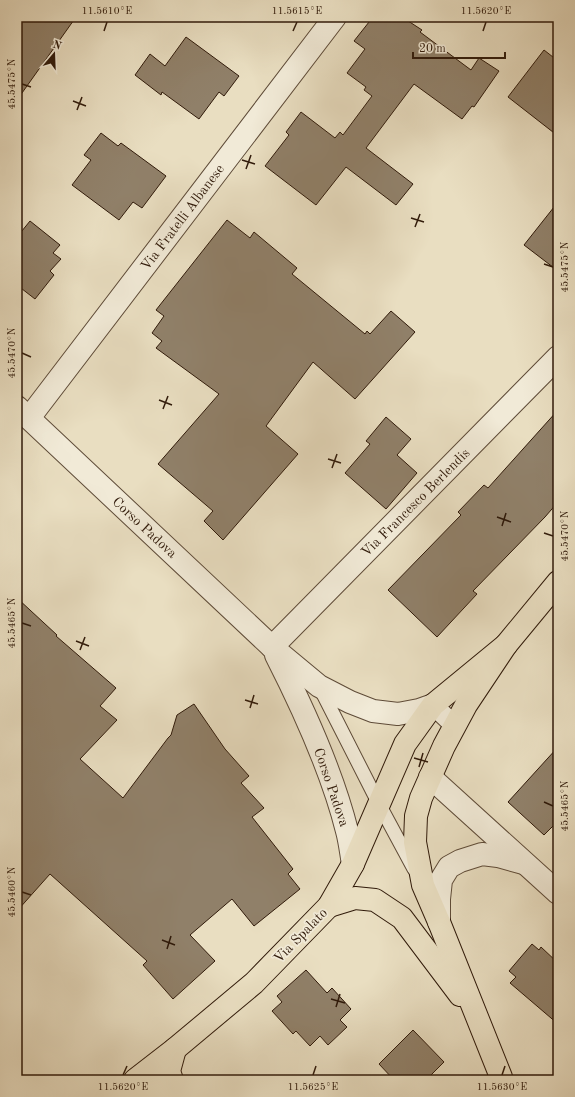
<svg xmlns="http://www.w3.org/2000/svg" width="575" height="1097" font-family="'Old Standard TT',serif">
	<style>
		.building { fill: #908069; stroke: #301a0a }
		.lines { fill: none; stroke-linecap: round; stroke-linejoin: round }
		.service-casing { stroke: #5e4b38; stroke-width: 15 }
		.pedestrian-casing { stroke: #5e4b38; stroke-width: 21 }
		.minor-casing { stroke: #5e4b38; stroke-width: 24 }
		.tertiary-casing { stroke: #5e4b38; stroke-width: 24 }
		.primary-casing { stroke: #301a0a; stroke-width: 24 }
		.service { stroke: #f1ead7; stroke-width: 13 }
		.pedestrian { stroke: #f1ead7; stroke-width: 19 }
		.minor { stroke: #f1ead7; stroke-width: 22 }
		.tertiary { stroke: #f1ead7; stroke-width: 22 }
		.primary { stroke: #e9dec1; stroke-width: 22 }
		.ticks { fill: none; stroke: #301a0a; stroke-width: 1.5 }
		.labels { text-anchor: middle; stroke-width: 3.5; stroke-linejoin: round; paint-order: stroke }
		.street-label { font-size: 14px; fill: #301a0a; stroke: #f1ead7 }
		.neatline { fill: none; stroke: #301a0a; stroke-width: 1.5 }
		.ticks-label { font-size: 10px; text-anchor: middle; fill: #301a0a }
	</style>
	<rect width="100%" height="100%" fill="#e9dec1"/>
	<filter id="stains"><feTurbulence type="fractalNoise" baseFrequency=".005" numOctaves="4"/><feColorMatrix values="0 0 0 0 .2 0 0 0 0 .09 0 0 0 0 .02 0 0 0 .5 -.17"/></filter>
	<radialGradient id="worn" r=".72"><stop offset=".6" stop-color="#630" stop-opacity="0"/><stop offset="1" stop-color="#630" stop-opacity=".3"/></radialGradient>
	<!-- building -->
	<g class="building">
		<polygon points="17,17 76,17 17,100"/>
		<polygon points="373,17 402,17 422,30 420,32 471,70 479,58 499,71 474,107 472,106 462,119 414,84 366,148 413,184 396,205 346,167 316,205 265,166 289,135 286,132 301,112 335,138 340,132 343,135 372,96 364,90 366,87 347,73 365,49 354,41"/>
		<polygon points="186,37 239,76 224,96 219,92 199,119 162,92 161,95 135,75 150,54 165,66"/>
		<polygon points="544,50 558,61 558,136 508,97"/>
		<polygon points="101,133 118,146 121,143 166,176 142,208 133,202 119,220 72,185 91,160 84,155"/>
		<polygon points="558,202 558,271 524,245"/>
		<polygon points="227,220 250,238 254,232 297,268 292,274 365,334 367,331 370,334 391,311 415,332 355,399 313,362 266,426 298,454 223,540 204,521 213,511 158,464 219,394 156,348 162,341 152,333 164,316 156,310"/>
		<polygon points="30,221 60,245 53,253 61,259 50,271 54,275 35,299 17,285 17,237"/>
		<polygon points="558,410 558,502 545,517 473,591 477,594 437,637 388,590 461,515 458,512 484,485 488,488"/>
		<polygon points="386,417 411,439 397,455 417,473 386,509 345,473 370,444 366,441"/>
		<polygon points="17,598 57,635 56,636 116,688 100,706 117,720 80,759 123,798 168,738 171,735 177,715 194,704 225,749 249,776 241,783 264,808 252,817 293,869 288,874 300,889 254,926 232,899 190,935 215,961 173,999 143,965 147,961 50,874 17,911"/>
		<polygon points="558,747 558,821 544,835 508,802"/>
		<polygon points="532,944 539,950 541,947 558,963 558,1024 510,983 516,977 509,971"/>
		<polygon points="306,970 327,993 332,988 351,1009 340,1020 347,1027 328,1045 320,1036 310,1046 296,1031 293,1034 272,1011 282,1002 277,996"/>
		<polygon points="413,1030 444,1062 426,1080 394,1080 379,1064"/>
	</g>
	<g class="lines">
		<defs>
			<polyline id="service" points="320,688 379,804 414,869"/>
			<polyline id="pedestrian" points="433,705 455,726"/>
			<g id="minor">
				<polyline points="29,418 335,17"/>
				<polyline points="272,647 558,357"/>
				<polyline points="430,777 558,893"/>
				<polyline points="439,922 439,899 441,880 449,867 460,861 482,854 498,856 523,863"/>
			</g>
			<g id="tertiary">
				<polyline points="17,407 272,647 319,686 350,702 373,711 398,714 419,710 433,705"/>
				<path d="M276,655C304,710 332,771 347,831C350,842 351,853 353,864"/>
			</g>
			<g id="primary">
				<polyline points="329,906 355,898 375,900 402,918 460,995"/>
				<polyline points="135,1080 175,1049 254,983 329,906 353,864 405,744 433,705 506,645"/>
				<polyline points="172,1080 169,1071 175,1049"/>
				<polyline points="501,1080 501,1077 439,922 423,885 415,842 416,816 421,798 444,746 466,705 506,645 558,582"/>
			</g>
		</defs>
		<!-- service casing -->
		<use href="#service" class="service-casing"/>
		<!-- pedestrian casing -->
		<use href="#pedestrian" class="pedestrian-casing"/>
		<!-- minor casing -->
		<use href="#minor" class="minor-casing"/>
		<!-- tertiary casing -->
		<use href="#tertiary" class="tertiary-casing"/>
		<!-- primary casing -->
		<use href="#primary" class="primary-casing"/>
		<!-- service -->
		<use href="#service" class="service"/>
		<!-- pedestrian -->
		<use href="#pedestrian" class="pedestrian"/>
		<!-- minor -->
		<use href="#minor" class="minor"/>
		<!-- tertiary -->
		<use href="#tertiary" class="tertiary"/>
		<!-- primary -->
		<use href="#primary" class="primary"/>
	</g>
	<!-- ticks -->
	<path class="ticks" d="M104,31L107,22M293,31L297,22M483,31L486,22M22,84L31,87M73,101L86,106M77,110L82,97M242,160L255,164M246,169L251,155M411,218L424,222M415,227L420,214M544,264L553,267M22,353L31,357M159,400L172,405M163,409L168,396M328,459L341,463M332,468L337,454M497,517L511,522M502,526L506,513M544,533L553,536M22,623L31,626M76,641L89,646M80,650L85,637M245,700L258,704M250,708L254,695M414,758L428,762M419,767L423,753M544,802L553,806M22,892L31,895M162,940L175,945M167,949L171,936M331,999L345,1003M336,1007L340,994M123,1075L127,1066M313,1075L316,1066M502,1075L505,1066"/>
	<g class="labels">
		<!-- street labels -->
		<g class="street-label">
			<text transform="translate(182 217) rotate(-53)" y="5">Via Fratelli Albanese</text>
			<text transform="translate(415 502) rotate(-45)" y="5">Via Francesco Berlendis</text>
			<text transform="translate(145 527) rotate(43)" y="5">Corso Padova</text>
			<text transform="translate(332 787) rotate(71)" y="5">Corso Padova</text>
			<text transform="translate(300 935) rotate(-46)" y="5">Via Spalato</text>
		</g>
	</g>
	<!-- margin -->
	<rect width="575" height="1097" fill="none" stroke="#e9dec1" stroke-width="44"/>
	<!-- north arrow -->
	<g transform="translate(54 54) rotate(19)" stroke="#f1ead7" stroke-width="3" paint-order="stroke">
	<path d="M0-3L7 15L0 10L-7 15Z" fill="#301a0a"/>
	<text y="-6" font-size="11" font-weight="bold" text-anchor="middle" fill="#301a0a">N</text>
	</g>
	<!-- scale -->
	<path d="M413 52v6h92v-6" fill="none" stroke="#301a0a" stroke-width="2"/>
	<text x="419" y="52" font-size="12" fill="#301a0a" stroke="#f1ead7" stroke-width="3" paint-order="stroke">20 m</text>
	<rect x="22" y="22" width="531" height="1053" class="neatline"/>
	<g class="ticks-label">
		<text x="107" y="14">11.5610°E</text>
		<text x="297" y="14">11.5615°E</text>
		<text x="486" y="14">11.5620°E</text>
		<text transform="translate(11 84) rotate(-90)" y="4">45.5475°N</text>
		<text transform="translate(564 267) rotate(-90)" y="4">45.5475°N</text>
		<text transform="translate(11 353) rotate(-90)" y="4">45.5470°N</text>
		<text transform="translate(564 536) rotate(-90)" y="4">45.5470°N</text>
		<text transform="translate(11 623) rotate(-90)" y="4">45.5465°N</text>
		<text transform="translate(564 806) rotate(-90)" y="4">45.5465°N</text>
		<text transform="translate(11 892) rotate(-90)" y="4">45.5460°N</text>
		<text x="123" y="1090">11.5620°E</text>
		<text x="313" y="1090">11.5625°E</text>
		<text x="502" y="1090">11.5630°E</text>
	</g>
	<rect width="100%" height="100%" filter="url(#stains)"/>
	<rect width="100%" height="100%" fill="url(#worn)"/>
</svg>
